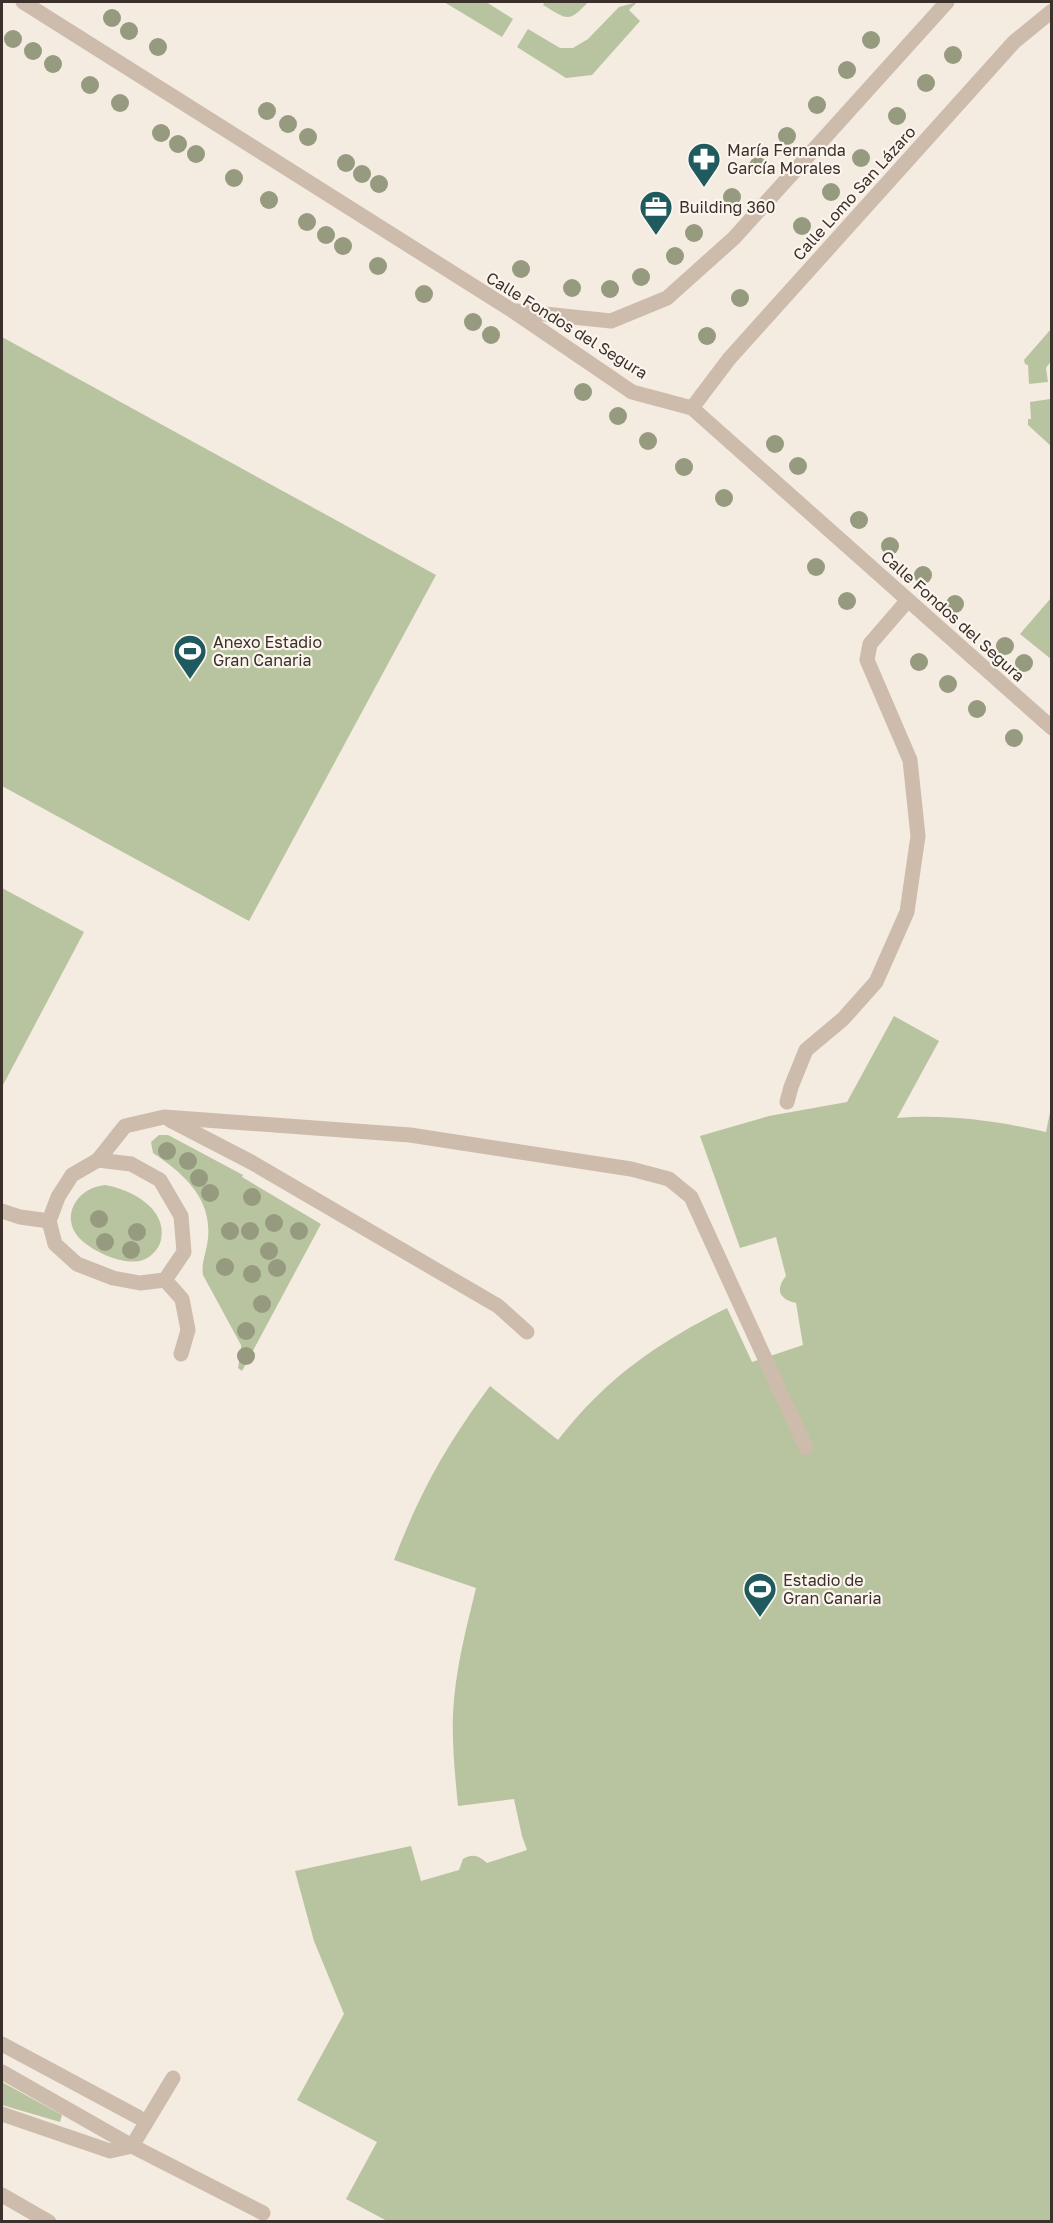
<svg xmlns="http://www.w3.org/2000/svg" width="1053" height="2223" font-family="'Golos Text',sans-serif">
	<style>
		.green { fill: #b8c4a0 }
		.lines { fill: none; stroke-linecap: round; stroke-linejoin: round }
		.lane { stroke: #cdbbac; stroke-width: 15 }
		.street { stroke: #cdbbac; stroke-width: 15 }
		.tree { fill: #969b7f }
		.labels { text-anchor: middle; stroke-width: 4.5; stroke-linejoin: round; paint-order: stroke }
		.poi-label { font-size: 16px; fill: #3b302b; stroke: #fbf5ee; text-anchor: start }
		.street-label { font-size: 16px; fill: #3b302b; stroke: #fbf5ee }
	</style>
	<rect width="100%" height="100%" fill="#f4ebe1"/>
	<!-- green -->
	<g class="green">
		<polygon points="444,2 486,2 513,19 502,37"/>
		<path d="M545,2H588C568,24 567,19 543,5Z"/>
		<polygon points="637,2 629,10 640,21 592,75 566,78 517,47 528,29 560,48 573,48 588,39 619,7"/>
		<polygon points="1051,329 1051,361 1046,368 1048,382 1029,384 1028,365 1025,364 1024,360"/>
		<polygon points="2,337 436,575 249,921 2,786"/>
		<polygon points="1050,399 1051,446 1028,425 1028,419 1031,419 1030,402"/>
		<polygon points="1051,598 1051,659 1020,634"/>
		<polygon points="2,888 84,932 2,1087"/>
		<path d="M894,1016L939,1041L897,1118C948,1114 997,1121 1046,1132L1051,1107V2221H387L346,2199L377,2142L297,2100L344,2014L314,1941L295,1871L411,1846L421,1881L459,1870L463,1859C473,1853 479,1856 487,1863L527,1850L522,1836L514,1799L458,1806C455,1775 452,1745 453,1714C455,1671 466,1629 476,1588L394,1560C420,1492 447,1444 490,1386L558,1440C606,1378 657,1343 727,1308L752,1362L803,1345L796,1303C779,1299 775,1290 786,1276L776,1237L740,1248L700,1136L769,1116L847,1102Z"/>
		<path d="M159,1135H168L243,1175L242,1177L321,1224L242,1371L238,1368L241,1352V1345L203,1275C201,1262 207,1251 208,1238C212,1198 183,1173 153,1153L151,1142Z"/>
		<path d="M105,1185C131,1189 168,1209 161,1240C159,1249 151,1257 143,1260C125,1267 87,1250 76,1234C61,1211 81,1187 105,1185Z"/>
		<polygon points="2,2082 62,2115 60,2122 2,2105"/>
	</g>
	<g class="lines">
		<!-- lane -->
		<g class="lane">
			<polyline points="170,1120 251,1162 498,1306 527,1332"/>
			<polyline points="98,1160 125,1126 164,1117 410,1135 631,1169 669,1179 691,1197 806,1448"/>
			<polygon points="98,1160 131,1164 160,1180 181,1216 184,1252 165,1280 140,1283 113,1278 77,1264 55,1244 49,1221 58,1197 72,1175"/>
			<polyline points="2,1211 20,1217 49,1221"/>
			<polyline points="165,1280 182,1299 188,1330 181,1354"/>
		</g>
		<!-- street -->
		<g class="street">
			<polyline points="23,2 513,311 632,392 692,408 1052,728"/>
			<polyline points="516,311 611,321 667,298 734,238 947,2"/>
			<polyline points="692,408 729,359 1014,42 1052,11"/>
			<polyline points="787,1102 791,1087 806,1050 843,1019 876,982 907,912 918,836 910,760 867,660 870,644 908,600"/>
			<polyline points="2,2044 138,2117"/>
			<polyline points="2,2072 132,2146 263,2213"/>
			<polyline points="2,2114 110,2151 132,2146 173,2078"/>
			<polyline points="2,2195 49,2222"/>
		</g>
	</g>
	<!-- trees -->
	<g class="tree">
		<circle cx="112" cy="18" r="9"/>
		<circle cx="129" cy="31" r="9"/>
		<circle cx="13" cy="39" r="9"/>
		<circle cx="871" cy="40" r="9"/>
		<circle cx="158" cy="47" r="9"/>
		<circle cx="33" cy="51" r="9"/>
		<circle cx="953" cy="55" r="9"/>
		<circle cx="53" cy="64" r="9"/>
		<circle cx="847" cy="70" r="9"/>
		<circle cx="926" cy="83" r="9"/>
		<circle cx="90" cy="85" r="9"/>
		<circle cx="120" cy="103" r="9"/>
		<circle cx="817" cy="105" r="9"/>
		<circle cx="267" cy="111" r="9"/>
		<circle cx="897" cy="116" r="9"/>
		<circle cx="288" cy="124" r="9"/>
		<circle cx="161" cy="133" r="9"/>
		<circle cx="787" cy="136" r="9"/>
		<circle cx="308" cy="137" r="9"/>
		<circle cx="178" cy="144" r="9"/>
		<circle cx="196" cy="154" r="9"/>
		<circle cx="861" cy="158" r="9"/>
		<circle cx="346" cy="163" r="9"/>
		<circle cx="758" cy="166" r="9"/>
		<circle cx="362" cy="174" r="9"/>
		<circle cx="234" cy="178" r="9"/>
		<circle cx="379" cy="184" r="9"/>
		<circle cx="831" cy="192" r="9"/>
		<circle cx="732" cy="197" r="9"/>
		<circle cx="269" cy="200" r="9"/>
		<circle cx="307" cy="222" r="9"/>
		<circle cx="802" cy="226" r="9"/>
		<circle cx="694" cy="233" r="9"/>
		<circle cx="326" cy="235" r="9"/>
		<circle cx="343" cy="246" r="9"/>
		<circle cx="675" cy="256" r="9"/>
		<circle cx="378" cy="266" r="9"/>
		<circle cx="521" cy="269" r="9"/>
		<circle cx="641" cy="277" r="9"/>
		<circle cx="572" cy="288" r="9"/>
		<circle cx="610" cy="289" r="9"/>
		<circle cx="424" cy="294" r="9"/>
		<circle cx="740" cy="298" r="9"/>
		<circle cx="473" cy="322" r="9"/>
		<circle cx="491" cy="335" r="9"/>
		<circle cx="707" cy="336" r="9"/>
		<circle cx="583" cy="392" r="9"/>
		<circle cx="618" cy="416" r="9"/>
		<circle cx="648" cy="441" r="9"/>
		<circle cx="775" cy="444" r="9"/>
		<circle cx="798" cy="466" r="9"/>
		<circle cx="684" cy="467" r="9"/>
		<circle cx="724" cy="498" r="9"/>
		<circle cx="859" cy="520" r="9"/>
		<circle cx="890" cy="546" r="9"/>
		<circle cx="816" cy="567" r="9"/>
		<circle cx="923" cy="575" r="9"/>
		<circle cx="847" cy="601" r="9"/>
		<circle cx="955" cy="604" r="9"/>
		<circle cx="1005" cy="646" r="9"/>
		<circle cx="919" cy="662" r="9"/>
		<circle cx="1024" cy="663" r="9"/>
		<circle cx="948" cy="684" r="9"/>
		<circle cx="977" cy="709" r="9"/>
		<circle cx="1014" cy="738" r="9"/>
		<circle cx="167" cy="1151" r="9"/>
		<circle cx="188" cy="1161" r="9"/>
		<circle cx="199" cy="1178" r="9"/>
		<circle cx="210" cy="1193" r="9"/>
		<circle cx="252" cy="1197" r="9"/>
		<circle cx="99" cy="1219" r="9"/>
		<circle cx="274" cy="1223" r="9"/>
		<circle cx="230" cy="1231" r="9"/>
		<circle cx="250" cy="1231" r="9"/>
		<circle cx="299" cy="1231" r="9"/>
		<circle cx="137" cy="1232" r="9"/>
		<circle cx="105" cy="1242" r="9"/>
		<circle cx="131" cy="1250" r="9"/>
		<circle cx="269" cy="1251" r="9"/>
		<circle cx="225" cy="1267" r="9"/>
		<circle cx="277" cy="1268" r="9"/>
		<circle cx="252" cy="1274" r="9"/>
		<circle cx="262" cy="1304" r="9"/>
		<circle cx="246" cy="1331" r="9"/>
		<circle cx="246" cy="1356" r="9"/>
	</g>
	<!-- icons -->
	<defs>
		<symbol id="pharmacy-pin" viewBox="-11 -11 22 30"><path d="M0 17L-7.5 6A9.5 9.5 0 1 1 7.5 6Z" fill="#1f5a5e" stroke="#fbf5ee"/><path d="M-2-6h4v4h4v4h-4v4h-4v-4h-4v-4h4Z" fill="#fff"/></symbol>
		<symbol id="office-pin" viewBox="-11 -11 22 30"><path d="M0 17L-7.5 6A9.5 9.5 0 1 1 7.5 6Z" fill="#1f5a5e" stroke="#fbf5ee"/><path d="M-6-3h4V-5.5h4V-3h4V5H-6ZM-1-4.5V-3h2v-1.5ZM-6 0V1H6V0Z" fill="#fff"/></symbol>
		<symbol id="stadium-pin" viewBox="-11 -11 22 30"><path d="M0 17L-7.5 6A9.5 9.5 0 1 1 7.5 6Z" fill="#1f5a5e" stroke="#fbf5ee"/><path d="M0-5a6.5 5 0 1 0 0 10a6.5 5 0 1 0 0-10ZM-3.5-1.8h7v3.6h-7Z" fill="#fff"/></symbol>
	</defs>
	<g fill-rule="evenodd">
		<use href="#pharmacy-pin" x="685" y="140" width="38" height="52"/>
		<use href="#office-pin" x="637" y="188" width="38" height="52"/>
		<use href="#stadium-pin" x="171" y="632" width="38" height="52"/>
		<use href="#stadium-pin" x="741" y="1570" width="38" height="52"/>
	</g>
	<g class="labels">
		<!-- poi labels -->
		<g class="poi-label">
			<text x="727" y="156">María Fernanda<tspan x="727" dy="18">García Morales</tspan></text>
			<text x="679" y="213">Building 360</text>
			<text x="213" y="648">Anexo Estadio<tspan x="213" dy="18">Gran Canaria</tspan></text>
			<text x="783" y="1586">Estadio de<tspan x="783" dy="18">Gran Canaria</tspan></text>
		</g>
		<!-- street labels -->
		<g class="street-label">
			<text transform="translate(854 193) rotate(-48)" y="6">Calle Lomo San Lázaro</text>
			<text transform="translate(567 325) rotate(32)" y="6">Calle Fondos del Segura</text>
			<text transform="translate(953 616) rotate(42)" y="6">Calle Fondos del Segura</text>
		</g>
	</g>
	<!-- border -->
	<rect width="1053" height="2223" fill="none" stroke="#3b302b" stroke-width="6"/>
</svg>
